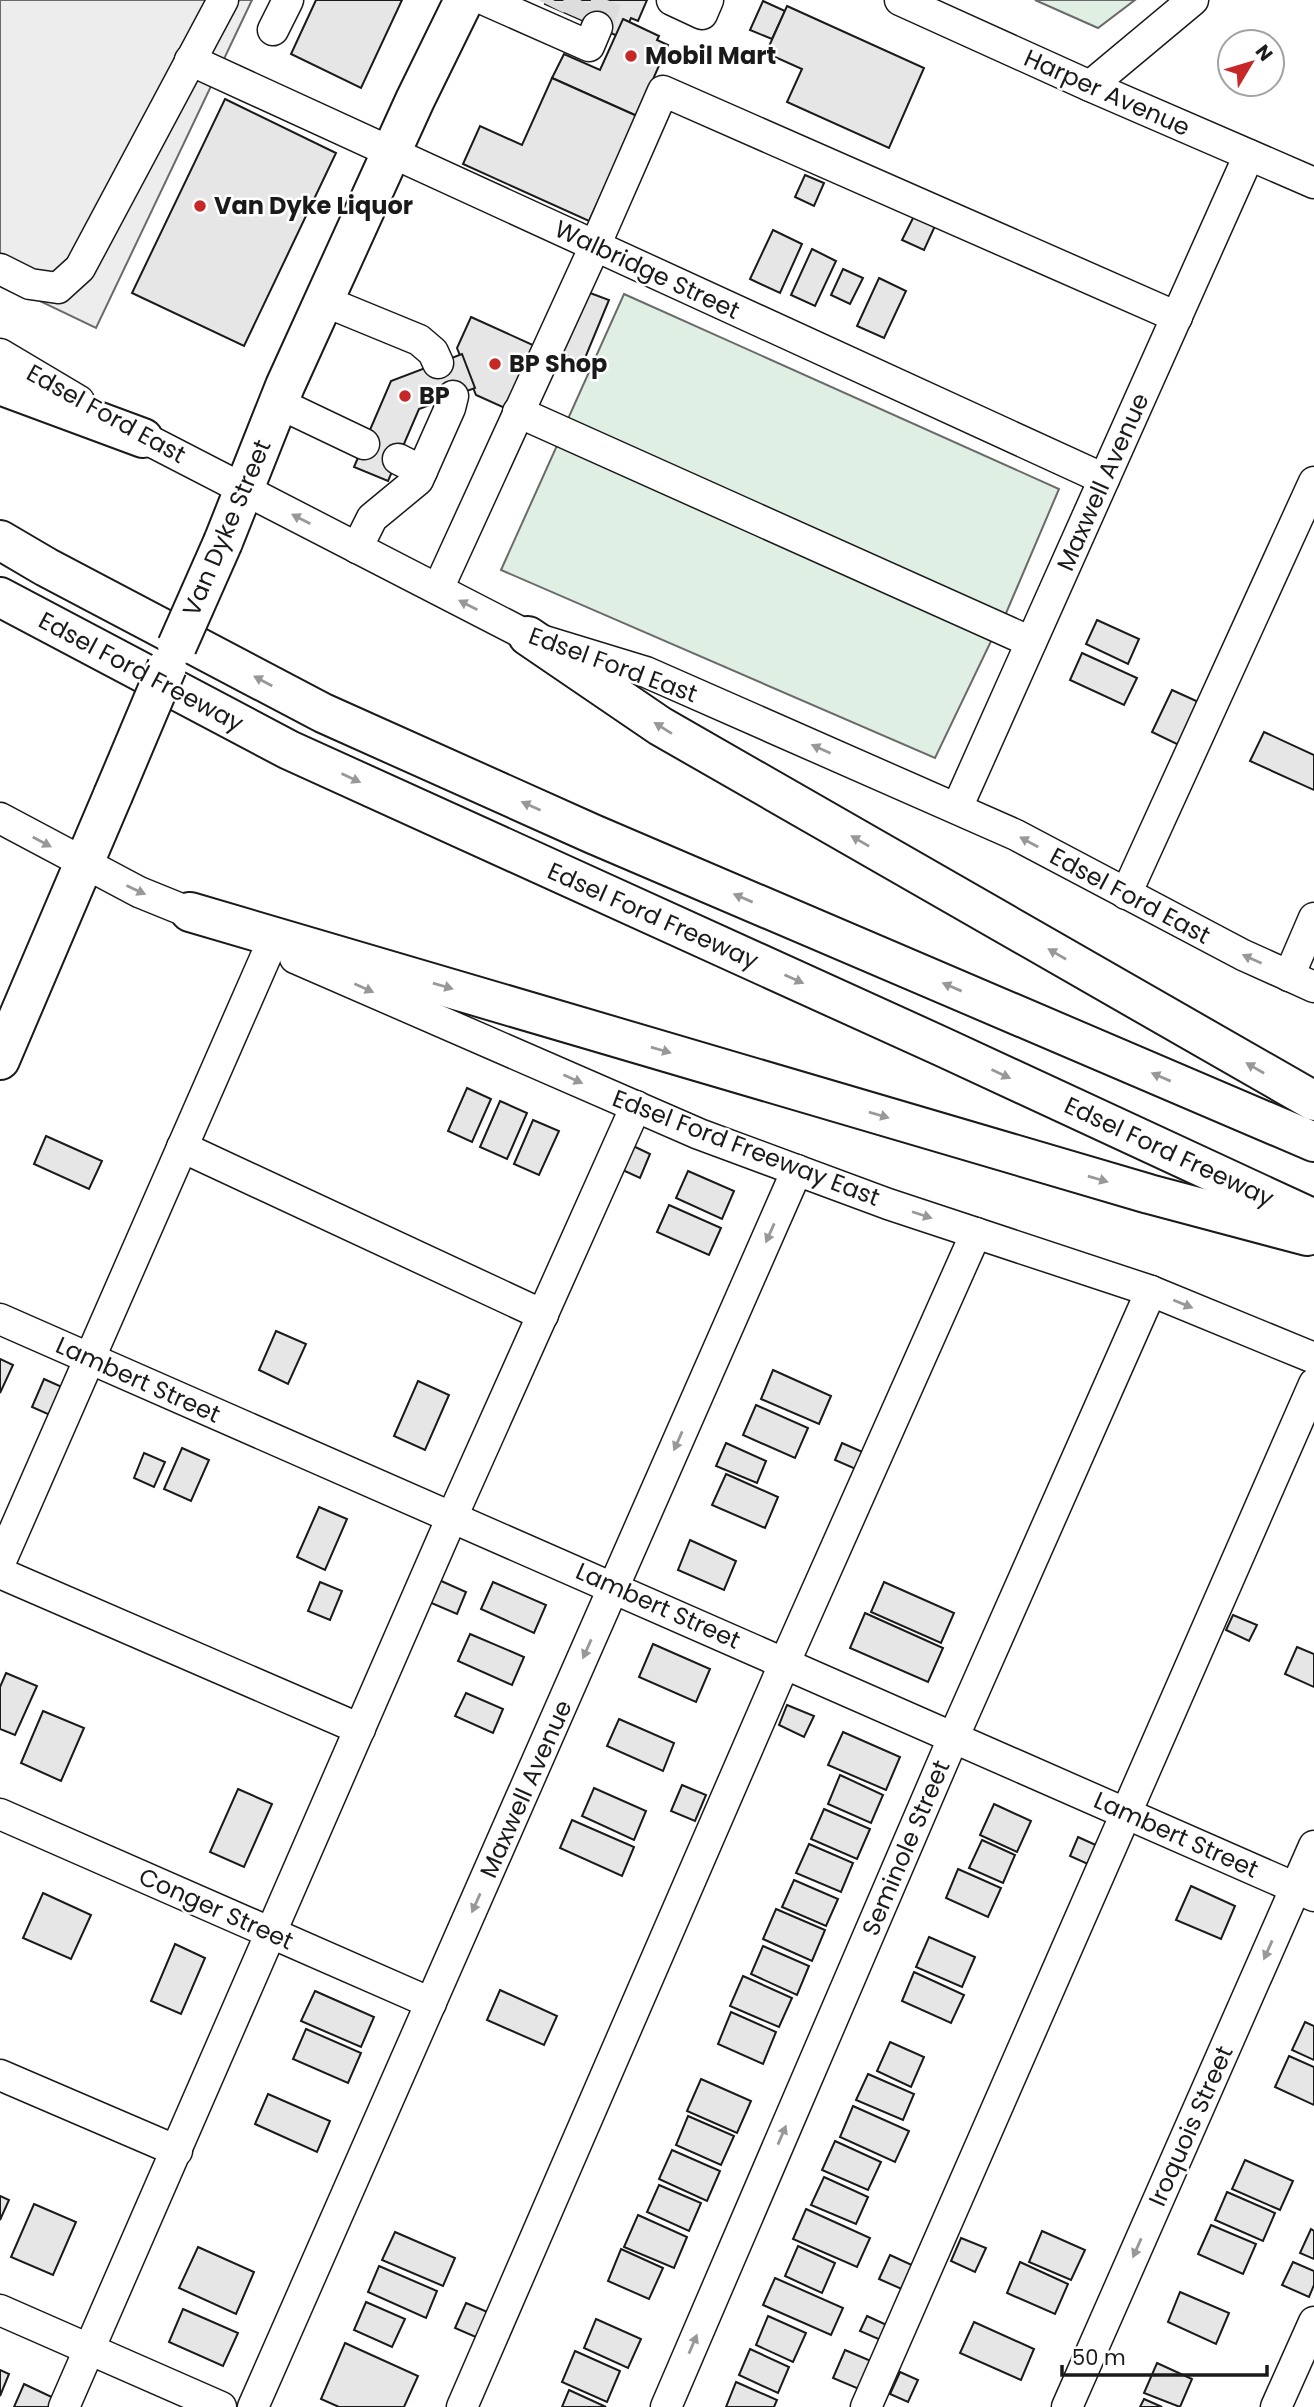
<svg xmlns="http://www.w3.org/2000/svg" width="1314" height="2407" font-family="Poppins,sans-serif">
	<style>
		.green { fill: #e0efe3; stroke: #6a6a6a; stroke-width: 2 }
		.parking { fill: #ededed; stroke: #6a6a6a; stroke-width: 2 }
		.building { fill: #e6e6e6; stroke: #1a1a1a; stroke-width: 2 }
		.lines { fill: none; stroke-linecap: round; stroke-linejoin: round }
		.minor-tunnel { stroke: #ddd; stroke-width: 30; stroke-dasharray: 30 15; stroke-linecap: butt }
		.minor-casing { stroke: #1a1a1a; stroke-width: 33 }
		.major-casing { stroke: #1a1a1a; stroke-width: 42 }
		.highway-casing { stroke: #1a1a1a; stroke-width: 42 }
		.minor { stroke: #fff; stroke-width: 30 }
		.major { stroke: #fff; stroke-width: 38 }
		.highway { stroke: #fff; stroke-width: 38 }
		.major-bridge-casing { stroke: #1a1a1a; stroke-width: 42; stroke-linecap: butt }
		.major-bridge { stroke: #fff; stroke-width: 38 }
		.oneway { fill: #989898 }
		.poi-dot { fill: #c62828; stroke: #fff; stroke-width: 2.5 }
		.labels { text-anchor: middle; stroke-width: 5; stroke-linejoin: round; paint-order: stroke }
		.poi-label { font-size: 24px; font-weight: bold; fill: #1a1a1a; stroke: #fff; text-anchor: start }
		.street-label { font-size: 24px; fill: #1a1a1a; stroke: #fff }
	</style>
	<rect width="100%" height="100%" fill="#fff"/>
	<!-- green -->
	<g class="green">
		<polygon points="1035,0 1135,0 1098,28"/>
		<polygon points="624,294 1059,489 1004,618 567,421"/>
		<polygon points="559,441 994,635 935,758 501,570"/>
	</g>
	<!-- parking -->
	<polygon class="parking" points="0,0 252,0 96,328 0,282"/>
	<!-- building -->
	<g class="building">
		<polygon points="316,0 402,0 361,88 291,54"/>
		<polygon points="547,0 647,0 638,21 631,18 622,38 545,4"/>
		<polygon points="763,1 785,11 772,39 750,30"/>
		<polygon points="787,6 924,68 889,148 787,102 802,69 766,53"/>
		<polygon points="623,19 659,36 657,40 668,45 637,116 552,78 564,54 600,70"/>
		<polygon points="552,78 637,116 589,221 463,164 480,126 522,145"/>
		<polygon points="225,99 336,153 244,346 132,293"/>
		<polygon points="805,175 824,183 814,206 795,197"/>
		<polygon points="914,216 935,226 924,250 902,240"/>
		<polygon points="773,230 802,244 780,293 750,279"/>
		<polygon points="812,249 836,261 815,306 791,295"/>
		<polygon points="843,269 863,278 850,304 831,295"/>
		<polygon points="879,278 906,291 884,338 857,326"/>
		<polygon points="582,290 609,300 583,363 557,352"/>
		<polygon points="471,317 535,346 507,409 476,395 457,348"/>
		<polygon points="462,354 475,388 419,409 388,481 354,467 391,381"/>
		<polygon points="1097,620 1139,639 1128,664 1086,644"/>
		<polygon points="1082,653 1137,678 1124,705 1070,680"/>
		<polygon points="1172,690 1203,704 1183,747 1152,732"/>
		<polygon points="1264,732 1314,755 1314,790 1250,761"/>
		<polygon points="467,1088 491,1099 472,1142 448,1131"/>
		<polygon points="500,1101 527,1113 507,1159 480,1147"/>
		<polygon points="533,1120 559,1131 539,1175 514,1164"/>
		<polygon points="46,1136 102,1161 89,1189 34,1164"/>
		<polygon points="627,1143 650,1154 640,1178 616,1167"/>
		<polygon points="688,1171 734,1191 722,1219 676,1198"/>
		<polygon points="669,1205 721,1228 709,1255 657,1232"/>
		<polygon points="276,1331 306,1344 288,1384 259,1370"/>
		<polygon points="0,1359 13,1365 0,1393"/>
		<polygon points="773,1370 831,1396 819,1424 761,1399"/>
		<polygon points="44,1379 62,1387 50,1415 32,1407"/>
		<polygon points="418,1381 449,1395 425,1450 394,1436"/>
		<polygon points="756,1405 808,1428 795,1458 743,1435"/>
		<polygon points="726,1443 766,1461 757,1483 716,1466"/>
		<polygon points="842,1443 865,1453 858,1470 835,1460"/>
		<polygon points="182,1448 209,1460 191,1501 164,1489"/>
		<polygon points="144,1453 165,1462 154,1487 134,1478"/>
		<polygon points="726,1474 778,1497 765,1528 712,1505"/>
		<polygon points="319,1507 347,1519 325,1570 297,1557"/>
		<polygon points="690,1540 736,1561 724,1590 678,1570"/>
		<polygon points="439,1580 466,1592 457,1614 429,1602"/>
		<polygon points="320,1582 342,1591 330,1620 308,1611"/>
		<polygon points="493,1582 546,1605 534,1633 481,1609"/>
		<polygon points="884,1582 954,1613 941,1643 871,1612"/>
		<polygon points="865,1613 943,1648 928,1682 850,1648"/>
		<polygon points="1233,1615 1257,1625 1249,1641 1226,1630"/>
		<polygon points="470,1634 524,1657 512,1685 458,1661"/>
		<polygon points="653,1644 710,1669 696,1702 639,1677"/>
		<polygon points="1297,1647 1314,1654 1314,1687 1285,1674"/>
		<polygon points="6,1673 37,1686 15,1735 0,1729 0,1687"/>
		<polygon points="466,1693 503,1709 493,1733 455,1716"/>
		<polygon points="787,1705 814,1716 804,1737 779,1725"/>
		<polygon points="43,1711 84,1728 61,1781 21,1763"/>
		<polygon points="619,1719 674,1743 663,1771 607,1746"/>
		<polygon points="843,1732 900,1757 886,1790 828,1765"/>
		<polygon points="840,1775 883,1795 871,1823 828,1804"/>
		<polygon points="682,1785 706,1795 695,1821 671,1811"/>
		<polygon points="594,1788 646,1811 634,1840 582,1816"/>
		<polygon points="238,1789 272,1804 244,1867 210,1852"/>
		<polygon points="994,1804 1031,1821 1017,1852 980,1835"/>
		<polygon points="824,1809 870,1829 857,1859 811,1839"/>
		<polygon points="572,1820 634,1847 622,1876 560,1848"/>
		<polygon points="1078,1837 1098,1846 1090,1865 1070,1856"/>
		<polygon points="982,1840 1015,1855 1003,1883 969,1868"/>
		<polygon points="809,1844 853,1863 841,1892 796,1873"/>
		<polygon points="958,1869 1001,1888 988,1917 946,1898"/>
		<polygon points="794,1880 838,1899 826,1926 782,1907"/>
		<polygon points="1191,1886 1235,1906 1221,1939 1176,1920"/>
		<polygon points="43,1893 91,1915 71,1959 23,1938"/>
		<polygon points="776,1909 825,1930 812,1961 763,1939"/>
		<polygon points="929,1937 975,1957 962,1987 916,1967"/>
		<polygon points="175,1944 205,1958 181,2014 151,2001"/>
		<polygon points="763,1946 809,1966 797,1995 751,1974"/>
		<polygon points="914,1972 964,1995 951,2023 902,2001"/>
		<polygon points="743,1976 792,1998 779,2027 730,2006"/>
		<polygon points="500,1990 557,2016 544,2045 487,2020"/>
		<polygon points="315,1991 374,2017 361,2047 301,2021"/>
		<polygon points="731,2012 776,2032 763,2064 718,2044"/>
		<polygon points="1305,2022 1314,2026 1314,2060 1292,2050"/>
		<polygon points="306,2029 361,2053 348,2083 293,2059"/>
		<polygon points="890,2042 924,2057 911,2087 877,2071"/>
		<polygon points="1289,2056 1314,2067 1314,2105 1275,2087"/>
		<polygon points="868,2074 914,2094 903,2120 856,2100"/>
		<polygon points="701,2079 751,2101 737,2133 687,2111"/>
		<polygon points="268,2094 330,2121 317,2152 255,2124"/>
		<polygon points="853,2106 909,2131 895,2162 840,2137"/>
		<polygon points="688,2116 734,2136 721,2165 676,2145"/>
		<polygon points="835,2141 881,2162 868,2190 822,2170"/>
		<polygon points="672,2150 720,2171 707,2201 659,2179"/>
		<polygon points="1245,2160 1293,2181 1280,2210 1232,2189"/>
		<polygon points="824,2177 868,2197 856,2224 811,2205"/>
		<polygon points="659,2185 701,2203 689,2231 647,2212"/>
		<polygon points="1227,2192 1275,2213 1263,2241 1215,2220"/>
		<polygon points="0,2196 9,2200 0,2220"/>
		<polygon points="34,2204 76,2222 53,2275 11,2257"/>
		<polygon points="806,2209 870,2238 857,2267 793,2239"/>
		<polygon points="638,2215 687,2237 674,2268 624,2247"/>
		<polygon points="1211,2225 1256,2244 1243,2274 1198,2254"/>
		<polygon points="1311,2229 1314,2231 1314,2259 1300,2253"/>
		<polygon points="1042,2231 1085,2250 1071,2280 1029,2262"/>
		<polygon points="395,2232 455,2258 443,2286 382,2260"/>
		<polygon points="961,2238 986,2248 975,2272 951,2261"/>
		<polygon points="798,2246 835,2263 822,2293 785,2276"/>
		<polygon points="198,2247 254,2272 236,2314 179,2288"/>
		<polygon points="621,2249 663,2268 649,2299 608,2281"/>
		<polygon points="890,2255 914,2266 904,2290 879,2279"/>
		<polygon points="1020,2262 1068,2284 1055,2314 1007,2293"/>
		<polygon points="1293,2262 1314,2271 1314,2285 1309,2297 1282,2285"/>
		<polygon points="379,2266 437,2291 426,2318 368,2292"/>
		<polygon points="775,2278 843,2308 831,2335 763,2305"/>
		<polygon points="1180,2292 1229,2313 1216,2344 1168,2322"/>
		<polygon points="366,2302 405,2319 392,2347 354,2330"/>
		<polygon points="466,2303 490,2313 478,2338 455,2328"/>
		<polygon points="183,2309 238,2333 223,2366 169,2342"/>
		<polygon points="768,2316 806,2333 793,2362 756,2345"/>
		<polygon points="867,2316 889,2326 883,2341 860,2331"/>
		<polygon points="596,2319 641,2339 628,2368 584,2348"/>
		<polygon points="974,2322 1034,2349 1021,2380 960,2353"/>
		<polygon points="345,2343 418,2376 404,2407 339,2407 321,2399"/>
		<polygon points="750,2349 789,2367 778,2393 739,2375"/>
		<polygon points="845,2350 871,2361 859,2389 833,2378"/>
		<polygon points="575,2351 620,2371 607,2402 562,2382"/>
		<polygon points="1157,2363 1192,2379 1180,2407 1144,2393"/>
		<polygon points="0,2370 9,2374 0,2396"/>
		<polygon points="900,2372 918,2380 908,2402 890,2394"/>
		<polygon points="736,2382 777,2400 774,2407 726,2407"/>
		<polygon points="24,2384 56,2399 53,2407 14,2407"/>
		<polygon points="569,2390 606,2407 562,2407"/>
		<polygon points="1144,2399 1162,2407 1140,2407"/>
	</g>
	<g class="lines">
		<!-- minor-tunnel -->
		<g class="minor-tunnel">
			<polyline points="550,6 553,0"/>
			<polyline points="573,16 580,0"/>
			<polyline points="597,27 607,0"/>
		</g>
		<defs>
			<g id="minor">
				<polyline points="485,0 589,46 597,27"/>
				<polyline points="672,0 702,14 708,0"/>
				<polyline points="900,0 1090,86 1314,183"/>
				<polyline points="273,30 288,0"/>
				<polyline points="190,60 1104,479"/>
				<polyline points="1090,86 1193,0"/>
				<polyline points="0,269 30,284 58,288 80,268 223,0"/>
				<polyline points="324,301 419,340 433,352 438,363"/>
				<polyline points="0,354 79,401"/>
				<polyline points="278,403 364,444"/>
				<polyline points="518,412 1031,642"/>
				<polyline points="125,428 528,636 646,672 1016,835 1243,955 1314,987"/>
				<polyline points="398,459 422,471"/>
				<polyline points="357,548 372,518 418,480 450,408 453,396"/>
				<polyline points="438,589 595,246 663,91 1177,317"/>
				<polyline points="957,808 1249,155"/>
				<polyline points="0,818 139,892 208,920"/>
				<polyline points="1126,894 1314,482"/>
				<polyline points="295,958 699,1134 888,1204 1151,1291 1314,1358"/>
				<polyline points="1289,976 1314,918"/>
				<polyline points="182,1147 543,1315"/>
				<polyline points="0,1319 1314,1896"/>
				<polyline points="0,1563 270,947"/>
				<polyline points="0,1573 360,1729"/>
				<polyline points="0,1814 431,2003"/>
				<polyline points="0,2075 177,2151"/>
				<polyline points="0,2310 221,2407"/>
				<polyline points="64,2407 452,1517 636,1106"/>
				<polyline points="253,2407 797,1170"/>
				<polyline points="462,2407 785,1662 976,1233"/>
				<polyline points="666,2407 954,1736 1151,1291"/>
				<polyline points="866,2407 1314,1384"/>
				<polyline points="1067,2407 1314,1846"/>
				<polyline points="1276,2407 1314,2322"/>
			</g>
			<g id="major">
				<polyline points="223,542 285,386 415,100 464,0"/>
				<polyline points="0,1060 113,795"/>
			</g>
			<g id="highway">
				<polyline points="0,385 143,438"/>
				<polyline points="0,540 46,567 323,713 593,834 1314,1142"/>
				<polyline points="0,597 289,750 945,1048 1314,1219"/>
				<polyline points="528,636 660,726 1314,1101"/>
				<polyline points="190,912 1149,1194 1307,1236"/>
			</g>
		</defs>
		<!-- minor casing -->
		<use href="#minor" class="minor-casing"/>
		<!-- major casing -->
		<use href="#major" class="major-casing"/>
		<!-- highway casing -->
		<use href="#highway" class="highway-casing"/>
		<!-- minor -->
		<use href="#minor" class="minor"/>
		<!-- major -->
		<use href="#major" class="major"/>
		<!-- highway -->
		<use href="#highway" class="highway"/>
		<defs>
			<g id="major-bridge">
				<polyline points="177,646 223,542"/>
				<polyline points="113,795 167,667"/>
			</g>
		</defs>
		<!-- major-bridge casing -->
		<use href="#major-bridge" class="major-bridge-casing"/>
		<!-- major-bridge -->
		<use href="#major-bridge" class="major-bridge"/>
	</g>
	<!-- one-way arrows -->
	<defs><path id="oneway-solid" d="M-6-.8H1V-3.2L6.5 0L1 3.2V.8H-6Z" transform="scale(1.75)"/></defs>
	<g class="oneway">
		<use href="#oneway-solid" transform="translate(301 519) rotate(-153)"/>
		<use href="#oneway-solid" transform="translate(468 605) rotate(-153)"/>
		<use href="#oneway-solid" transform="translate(263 681) rotate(-152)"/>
		<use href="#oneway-solid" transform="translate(663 728) rotate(-148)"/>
		<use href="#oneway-solid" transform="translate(821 749) rotate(-156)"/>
		<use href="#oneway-solid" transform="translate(351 778) rotate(25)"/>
		<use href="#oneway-solid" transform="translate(531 806) rotate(-156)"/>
		<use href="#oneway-solid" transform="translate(860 841) rotate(-150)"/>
		<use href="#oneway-solid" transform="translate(42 842) rotate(28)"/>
		<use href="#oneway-solid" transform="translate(1029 842) rotate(-151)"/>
		<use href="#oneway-solid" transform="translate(136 890) rotate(25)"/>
		<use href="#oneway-solid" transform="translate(743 898) rotate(-157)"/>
		<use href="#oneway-solid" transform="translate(1057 954) rotate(-150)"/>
		<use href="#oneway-solid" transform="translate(1252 959) rotate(-156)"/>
		<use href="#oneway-solid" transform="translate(794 979) rotate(24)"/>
		<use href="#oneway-solid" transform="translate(443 986) rotate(16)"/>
		<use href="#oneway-solid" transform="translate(952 987) rotate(-157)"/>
		<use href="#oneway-solid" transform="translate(364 988) rotate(24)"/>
		<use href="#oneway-solid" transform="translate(661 1050) rotate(16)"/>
		<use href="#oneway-solid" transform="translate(1255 1068) rotate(-150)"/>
		<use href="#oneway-solid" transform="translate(1001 1074) rotate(25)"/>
		<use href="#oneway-solid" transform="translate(1161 1077) rotate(-157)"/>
		<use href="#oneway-solid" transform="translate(573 1079) rotate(24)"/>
		<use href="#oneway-solid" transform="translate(879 1115) rotate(16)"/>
		<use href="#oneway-solid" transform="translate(1098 1179) rotate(16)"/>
		<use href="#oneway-solid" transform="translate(922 1215) rotate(18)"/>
		<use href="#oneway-solid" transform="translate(770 1233) rotate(114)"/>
		<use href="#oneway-solid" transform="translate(1183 1304) rotate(22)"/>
		<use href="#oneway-solid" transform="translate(678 1441) rotate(114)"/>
		<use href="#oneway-solid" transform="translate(587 1649) rotate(114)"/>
		<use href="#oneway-solid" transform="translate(476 1903) rotate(114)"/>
		<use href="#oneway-solid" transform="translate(1268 1950) rotate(114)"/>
		<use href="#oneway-solid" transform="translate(782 2135) rotate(-67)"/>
		<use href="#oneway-solid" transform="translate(1137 2248) rotate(114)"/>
		<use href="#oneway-solid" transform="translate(693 2344) rotate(-67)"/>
	</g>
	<!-- markers -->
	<g class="poi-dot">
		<circle cx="631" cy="56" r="7"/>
		<circle cx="200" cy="206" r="7"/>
		<circle cx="495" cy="364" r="7"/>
		<circle cx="405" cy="396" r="7"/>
	</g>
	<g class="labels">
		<!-- poi labels -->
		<g class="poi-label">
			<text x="645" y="64">Mobil Mart</text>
			<text x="214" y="214">Van Dyke Liquor</text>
			<text x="509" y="372">BP Shop</text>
			<text x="419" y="404">BP</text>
		</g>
		<!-- street labels -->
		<g class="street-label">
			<text transform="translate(1107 93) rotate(24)" y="8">Harper Avenue</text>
			<text transform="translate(647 270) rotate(25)" y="8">Walbridge Street</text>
			<text transform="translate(106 414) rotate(29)" y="8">Edsel Ford East</text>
			<text transform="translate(1103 482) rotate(-66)" y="8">Maxwell Avenue</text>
			<text transform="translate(227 528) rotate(-67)" y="8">Van Dyke Street</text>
			<text transform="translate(613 665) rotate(20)" y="8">Edsel Ford East</text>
			<text transform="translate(141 672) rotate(28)" y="8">Edsel Ford Freeway</text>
			<text transform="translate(1130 896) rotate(28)" y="8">Edsel Ford East</text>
			<text transform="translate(653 916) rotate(24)" y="8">Edsel Ford Freeway</text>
			<text transform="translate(746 1148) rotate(21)" y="8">Edsel Ford Freeway East</text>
			<text transform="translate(1169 1152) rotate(25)" y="8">Edsel Ford Freeway</text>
			<text transform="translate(138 1380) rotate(24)" y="8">Lambert Street</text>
			<text transform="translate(658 1606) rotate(24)" y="8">Lambert Street</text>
			<text transform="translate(526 1789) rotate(-66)" y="8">Maxwell Avenue</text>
			<text transform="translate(1176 1835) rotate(24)" y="8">Lambert Street</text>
			<text transform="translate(906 1848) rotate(-67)" y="8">Seminole Street</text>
			<text transform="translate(216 1909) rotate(24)" y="8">Conger Street</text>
			<text transform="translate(1191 2126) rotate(-66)" y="8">Iroquois Street</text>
		</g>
	</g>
	<!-- north arrow -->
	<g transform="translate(1251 63) rotate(52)"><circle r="33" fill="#ffffff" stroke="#a3a3a3" stroke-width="2"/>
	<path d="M0-5L12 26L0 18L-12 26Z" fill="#c62828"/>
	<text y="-10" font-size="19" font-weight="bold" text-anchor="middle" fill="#1a1a1a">N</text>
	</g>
	<!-- scale -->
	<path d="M1062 2365v10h205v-10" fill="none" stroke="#1a1a1a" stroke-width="3.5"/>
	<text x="1072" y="2365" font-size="21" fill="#1a1a1a" stroke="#ffffff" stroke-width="5" paint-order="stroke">50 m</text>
</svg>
